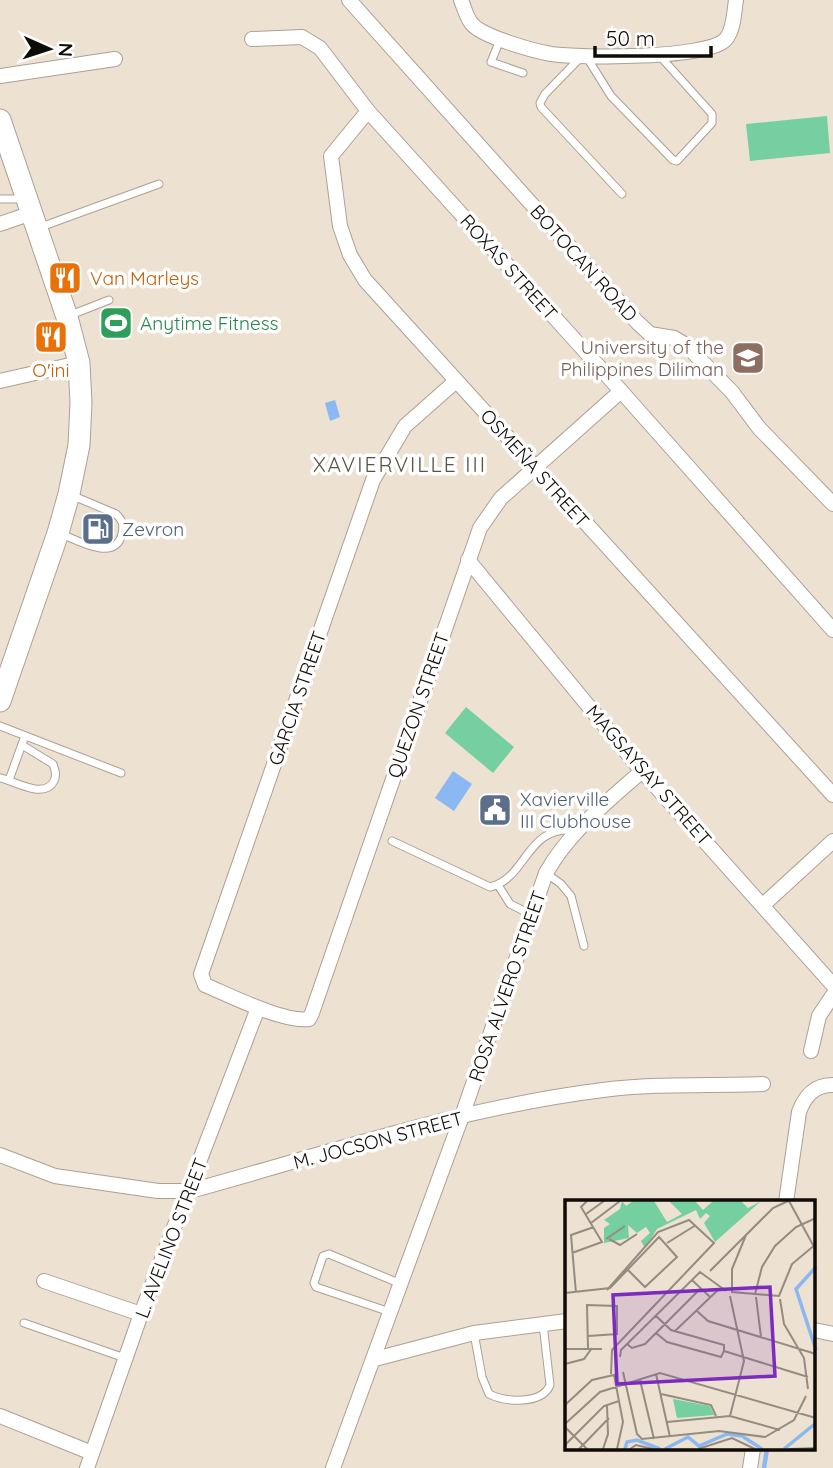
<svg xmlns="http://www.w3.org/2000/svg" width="833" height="1468" font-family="Quicksand,sans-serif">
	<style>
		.green { fill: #76cfa1 }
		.water { fill: #89b8f2 }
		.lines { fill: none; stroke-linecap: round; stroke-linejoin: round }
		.stream { stroke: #89b8f2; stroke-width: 4.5 }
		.lane-casing { stroke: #aca093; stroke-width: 9 }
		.street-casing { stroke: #aca093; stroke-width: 16 }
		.secondary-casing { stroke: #aca093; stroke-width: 23 }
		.lane { stroke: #fff; stroke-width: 7 }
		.street { stroke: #fff; stroke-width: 14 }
		.secondary { stroke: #fff; stroke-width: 21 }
		.labels { text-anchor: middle; stroke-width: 7; stroke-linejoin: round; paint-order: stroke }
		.street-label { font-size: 19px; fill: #0f0b07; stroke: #fff }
		.food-label { font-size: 19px; fill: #c56008; stroke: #fff; text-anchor: start }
		.leisure-label { font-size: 19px; fill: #27864d; stroke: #fff; text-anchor: start }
		.education-label { font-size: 19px; fill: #785e54; stroke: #fff; text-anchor: end }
		.service-label { font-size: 19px; fill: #4e5e75; stroke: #fff; text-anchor: start }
		.neighbourhood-label { font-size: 21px; letter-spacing: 2px; fill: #5b5145; stroke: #fff }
		.inset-river { fill: none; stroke: #89b8f2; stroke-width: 3.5 }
		.inset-road { fill: none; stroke: #948b81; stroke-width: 2 }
		.view { fill: #7b2cbf; fill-opacity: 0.15; stroke: #7b2cbf; stroke-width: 3.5 }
		.inset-edge { fill: none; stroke: #0f0b07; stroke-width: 3.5 }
	</style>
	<rect width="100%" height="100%" fill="#ede1d2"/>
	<!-- green -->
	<g class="green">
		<polygon points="827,116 830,153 750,161 746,124"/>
		<polygon points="466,707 514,747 493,773 445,733"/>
	</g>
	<!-- water -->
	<g class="water">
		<polygon points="335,400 340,417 330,421 325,403"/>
		<polygon points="453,771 472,784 454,811 435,798"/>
	</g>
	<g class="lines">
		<!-- stream -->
		<polyline class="stream" points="764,1468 767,1449"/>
		<defs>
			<g id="lane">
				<polyline points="500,40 491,62 523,73"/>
				<polyline points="586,56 611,96 673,160 677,161 712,123 712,114 659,55"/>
				<polyline points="581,57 545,94 540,103 541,107 622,194"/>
				<polyline points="0,199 24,199"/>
				<polyline points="38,228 159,184"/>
				<polyline points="68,316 109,300"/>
				<path d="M59,533C77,540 115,563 122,534C124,525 123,521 116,514L71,495"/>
				<polyline points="0,726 121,773"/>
				<path d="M0,778C15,781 44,800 54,781C57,775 55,770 53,764L22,745"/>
				<polyline points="9,780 25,736"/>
				<path d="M392,841L490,887C528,878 525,825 576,830"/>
				<polyline points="546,873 561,884 571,896 584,946"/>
				<polyline points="498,885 510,904 530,914"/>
				<polyline points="390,1312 316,1287 314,1283 323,1256 329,1254 401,1284"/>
				<polyline points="24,1323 125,1358"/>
				<path d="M474,1333L482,1377L489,1394C505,1402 542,1405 550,1385L543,1324"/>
			</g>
			<g id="street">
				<polyline points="349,0 637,322 650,334 674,338 686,345 732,392 759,428 833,504"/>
				<path d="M461,0C464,7 467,19 472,24C483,37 534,51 551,54C580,58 706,59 725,40C734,31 734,12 736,0"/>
				<polyline points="252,39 302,37 320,48 368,111 621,391 833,630"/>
				<polyline points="0,76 115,59"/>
				<polyline points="368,111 331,156 340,226 350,255 365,280 833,795"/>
				<polyline points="0,224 32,213"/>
				<polyline points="0,381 79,363"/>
				<path d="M456,381L405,426L373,480L201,974L205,985C229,995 284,1023 309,1019L312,1013L480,528L501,498L621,391"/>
				<polyline points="468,560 642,771 833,985"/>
				<polyline points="763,905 833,841"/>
				<polyline points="811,1051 819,1016 833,995"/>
				<path d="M0,1155L55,1176L158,1191H190C325,1154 464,1107 603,1090C656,1083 710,1086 763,1084"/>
				<path d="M786,1202L799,1112C805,1096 814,1085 833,1085"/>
				<polyline points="44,1281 141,1314"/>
				<polyline points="814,1330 833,1334"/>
				<polyline points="375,1359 474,1333 567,1321"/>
				<polyline points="0,1416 92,1453"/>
				<polyline points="87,1468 141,1314 258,1008"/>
				<path d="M333,1468L462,1116L546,873C569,832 606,803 642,771"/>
				<polyline points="750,1468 753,1449"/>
			</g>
			<polyline id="secondary" points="0,120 67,317 79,363 81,403 79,445 69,494 58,533 0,701"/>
		</defs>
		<!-- lane casing -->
		<use href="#lane" class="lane-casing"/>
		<!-- street casing -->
		<use href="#street" class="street-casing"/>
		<!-- secondary casing -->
		<use href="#secondary" class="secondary-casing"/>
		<!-- lane -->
		<use href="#lane" class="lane"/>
		<!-- street -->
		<use href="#street" class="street"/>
		<!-- secondary -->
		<use href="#secondary" class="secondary"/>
	</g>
	<!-- icons -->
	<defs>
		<symbol id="restaurant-square" viewBox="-11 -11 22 22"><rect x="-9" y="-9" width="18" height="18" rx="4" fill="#e8710a" stroke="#fff"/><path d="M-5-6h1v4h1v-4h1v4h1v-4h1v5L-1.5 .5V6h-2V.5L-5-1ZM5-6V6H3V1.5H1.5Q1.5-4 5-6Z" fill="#fff"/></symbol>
		<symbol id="stadium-square" viewBox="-11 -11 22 22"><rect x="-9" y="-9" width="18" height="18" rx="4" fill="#2e9e5b" stroke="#fff"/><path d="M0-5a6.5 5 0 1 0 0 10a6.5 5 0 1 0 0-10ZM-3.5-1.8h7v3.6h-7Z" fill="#fff"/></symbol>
		<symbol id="university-square" viewBox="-11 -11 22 22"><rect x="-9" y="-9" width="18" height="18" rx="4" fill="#8d6e63" stroke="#fff"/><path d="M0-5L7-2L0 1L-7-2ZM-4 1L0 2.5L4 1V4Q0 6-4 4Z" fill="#fff"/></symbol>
		<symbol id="fuel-square" viewBox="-11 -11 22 22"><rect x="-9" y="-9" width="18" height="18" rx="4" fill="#5c6f8a" stroke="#fff"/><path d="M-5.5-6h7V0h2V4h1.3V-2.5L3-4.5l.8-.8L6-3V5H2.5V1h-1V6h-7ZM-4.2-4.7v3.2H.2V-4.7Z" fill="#fff"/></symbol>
		<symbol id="civic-square" viewBox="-11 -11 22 22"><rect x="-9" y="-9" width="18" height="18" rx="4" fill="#5c6f8a" stroke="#fff"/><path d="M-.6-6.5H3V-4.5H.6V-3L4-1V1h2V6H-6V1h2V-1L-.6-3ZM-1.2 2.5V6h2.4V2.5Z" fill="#fff"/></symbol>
	</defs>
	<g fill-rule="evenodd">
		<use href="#restaurant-square" x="46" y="259" width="38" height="38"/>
		<use href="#stadium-square" x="97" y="304" width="38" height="38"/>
		<use href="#restaurant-square" x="32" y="318" width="38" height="38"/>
		<use href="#university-square" x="729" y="339" width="38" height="38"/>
		<use href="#fuel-square" x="79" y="510" width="38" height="38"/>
		<use href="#civic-square" x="476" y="791" width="38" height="38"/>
	</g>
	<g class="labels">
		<!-- street labels -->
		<g class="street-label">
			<text transform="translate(584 263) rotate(48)" y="7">BOTOCAN ROAD</text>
			<text transform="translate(509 267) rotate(48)" y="7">ROXAS STREET</text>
			<text transform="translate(535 468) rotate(48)" y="7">OSMEÑA STREET</text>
			<text transform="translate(297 698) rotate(-71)" y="7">GARCIA STREET</text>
			<text transform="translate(418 705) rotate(-71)" y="7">QUEZON STREET</text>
			<text transform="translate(649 775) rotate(49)" y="7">MAGSAYSAY STREET</text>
			<text transform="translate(507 986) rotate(-71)" y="7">ROSA ALVERO STREET</text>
			<text transform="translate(378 1140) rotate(-15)" y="7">M. JOCSON STREET</text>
			<text transform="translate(171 1238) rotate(-69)" y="7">L. AVELINO STREET</text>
		</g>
		<!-- food labels -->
		<g class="food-label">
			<text x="90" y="285">Van Marleys</text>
			<text x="51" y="377" text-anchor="middle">O'ini</text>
		</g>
		<!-- leisure labels -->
		<g class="leisure-label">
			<text x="140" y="330">Anytime Fitness</text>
		</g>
		<!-- education labels -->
		<g class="education-label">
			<text x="724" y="354">University of the<tspan x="724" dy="22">Philippines Diliman</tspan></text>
		</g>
		<!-- service labels -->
		<g class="service-label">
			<text x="122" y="536">Zevron</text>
			<text x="520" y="806">Xavierville<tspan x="520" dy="22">III Clubhouse</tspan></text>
		</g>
		<!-- neighbourhood labels -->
		<g class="neighbourhood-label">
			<text x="400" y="472">XAVIERVILLE III</text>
		</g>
	</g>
	<!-- overview -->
	<g transform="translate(565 1200)">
		<rect width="250" height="250" fill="#ede1d2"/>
		<path d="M57,1L61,6L68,1H89L102,22L117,14L104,1H130L138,10L148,1H176L183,8L196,1L150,42L139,23L145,16L141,13L135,19L131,10L92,29L80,48L76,41L85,33L81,27L72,33L63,25L64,38L39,43V28L45,24L39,20L55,9ZM108,199L145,206L149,215L112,218Z" fill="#76cfa1"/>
		<path class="inset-river" d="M251,67L231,89L251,150M60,249L62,242L72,240L95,249M100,249L123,237L134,246L162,234L177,236L197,249M219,249L251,223"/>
		<path class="inset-road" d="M224,1L248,45M21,14L39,1M26,23L55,1M181,35L167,69V92L214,96L227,64L251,44M41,39L60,26M44,39L55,45L72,34M102,43L131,25M7,53L37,42L16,7L22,1M145,71L208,8L223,1M127,80L145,97M42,90L93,32L124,20L149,43L47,150L46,174M0,93L45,88L94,37L112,57L80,87L63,70M11,93L6,35L29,27M190,94L197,67L210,46L231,27L251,18M165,96L179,161L165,216M191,97L196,137M215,99L219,124L239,158L243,189M132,111L143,121L251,154M110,131L154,89M91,133L102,142L156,157L159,151V145L106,130L91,116M23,136L52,134V106L22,105L23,148M62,144L67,148L80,144L136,88M0,149H37M159,151L243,177M55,157L56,150L135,72L161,91M0,164L19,159L27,148M58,172L72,234L77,239L154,231L200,237L229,220L241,196M91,174L105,237M75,180L89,239M96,194L146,205L151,216M0,205L27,180L49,175L58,222L52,249M102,222L165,216L215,230M0,224L35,192L95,173L251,218M0,227L22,249M0,245L39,206L54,201M14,249L44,218M38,249L43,234L42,205M65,249L71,245L88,249M133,249L167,238L190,249M224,249L251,248"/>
		<path class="view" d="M205,87L210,176L52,184L48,95Z"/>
		<rect width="250" height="250" class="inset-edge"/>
	</g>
	<!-- north arrow -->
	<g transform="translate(49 49) rotate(93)" stroke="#ffffff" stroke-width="5" paint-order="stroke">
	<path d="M0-5L12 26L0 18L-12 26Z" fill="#0f0b07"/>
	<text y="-10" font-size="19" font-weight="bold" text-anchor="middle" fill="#0f0b07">N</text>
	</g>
	<!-- scale -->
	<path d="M595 46v10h116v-10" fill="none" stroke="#0f0b07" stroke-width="3.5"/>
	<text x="606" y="46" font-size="21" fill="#0f0b07" stroke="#ffffff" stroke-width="5" paint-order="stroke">50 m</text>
</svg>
